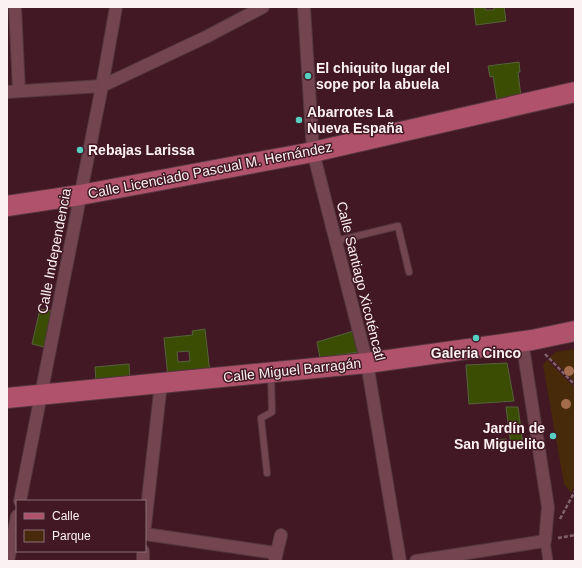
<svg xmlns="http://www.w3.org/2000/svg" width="582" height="568" font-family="Arial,sans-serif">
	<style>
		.green { fill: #472a09 }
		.building { fill: #3a4d03; stroke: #55633a; fill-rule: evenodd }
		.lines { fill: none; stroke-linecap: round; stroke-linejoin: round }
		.service-casing { stroke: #54363f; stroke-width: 8 }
		.pedestrian-casing { stroke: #54363f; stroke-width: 11 }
		.minor-casing { stroke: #54363f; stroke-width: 14 }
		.primary-casing { stroke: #54363f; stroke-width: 22 }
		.path { stroke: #80616a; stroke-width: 2.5; stroke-dasharray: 4 2; stroke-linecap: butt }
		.service { stroke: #724550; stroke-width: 6 }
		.pedestrian { stroke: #724550; stroke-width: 9 }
		.minor { stroke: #724550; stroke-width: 12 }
		.primary { stroke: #b1526d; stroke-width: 20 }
		.tree { fill: #a36c4d }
		.poi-dot { fill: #58cec0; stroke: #411824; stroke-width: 1.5 }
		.labels { text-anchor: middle; stroke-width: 3; stroke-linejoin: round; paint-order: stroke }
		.poi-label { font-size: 14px; font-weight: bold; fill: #fbf0f2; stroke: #411824; text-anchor: start }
		.street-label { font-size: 14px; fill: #fbf0f2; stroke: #411824 }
	</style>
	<rect width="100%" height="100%" fill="#411824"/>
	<!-- green -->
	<g class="green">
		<polygon points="575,349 575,382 550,357 555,352"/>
		<polygon points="547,360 575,388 575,485 571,493 564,484 543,365"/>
	</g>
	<!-- building -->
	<g class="building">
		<polygon points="474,7 485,7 485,10 494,10 494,7 504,7 506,21 476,25"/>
		<polygon points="519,62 520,72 518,72 521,97 497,101 493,76 490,77 488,66"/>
		<polygon points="40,309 52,311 44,347 32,344"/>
		<path d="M205,329L210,373L168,377L164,338L193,335L192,331ZM189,351L190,361L178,362L177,352Z"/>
		<polygon points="354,331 358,352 320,358 317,342"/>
		<polygon points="507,363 514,401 469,404 466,365"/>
		<polygon points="129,364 130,380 96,382 95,367"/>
		<polygon points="506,407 518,407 523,445 511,446"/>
		<polygon points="506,439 507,448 491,450 489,441"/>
	</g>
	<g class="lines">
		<defs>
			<g id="service">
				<polyline points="336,241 398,226 409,272"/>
				<polyline points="267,473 261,418 272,412 271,376"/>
			</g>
			<polyline id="pedestrian" points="545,541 548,561"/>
			<g id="minor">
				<polyline points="15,7 19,91"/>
				<polyline points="304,7 313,152 367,363 400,561"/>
				<polyline points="7,92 102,86 206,37 263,7"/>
				<polyline points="20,501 102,86 116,7"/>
				<polyline points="145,526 161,383"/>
				<polyline points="145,534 276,553"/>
				<polyline points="275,560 281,535"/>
				<polyline points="8,561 17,516"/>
				<polyline points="143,561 143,551"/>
				<polyline points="416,561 545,541 548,507 522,341"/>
			</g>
			<g id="primary">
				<polyline points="7,206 80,195 313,152 575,92"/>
				<polyline points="7,398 367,363 532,340 575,331"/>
			</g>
		</defs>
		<!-- service casing -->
		<use href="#service" class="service-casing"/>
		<!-- pedestrian casing -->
		<use href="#pedestrian" class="pedestrian-casing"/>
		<!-- minor casing -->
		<use href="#minor" class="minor-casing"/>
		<!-- primary casing -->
		<use href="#primary" class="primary-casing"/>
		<!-- path -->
		<g class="path">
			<polyline points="545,354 575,385"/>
			<polyline points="560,519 575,491"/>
			<polyline points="558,538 575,535"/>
		</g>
		<!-- service -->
		<use href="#service" class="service"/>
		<!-- pedestrian -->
		<use href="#pedestrian" class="pedestrian"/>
		<!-- minor -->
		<use href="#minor" class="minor"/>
		<!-- primary -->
		<use href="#primary" class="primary"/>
	</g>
	<!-- trees -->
	<g class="tree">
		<circle cx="569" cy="371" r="5"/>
		<circle cx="566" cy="404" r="5"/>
	</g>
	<!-- markers -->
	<g class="poi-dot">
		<circle cx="308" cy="76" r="4"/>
		<circle cx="299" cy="120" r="4"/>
		<circle cx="80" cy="150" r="4"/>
		<circle cx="476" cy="338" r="4"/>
		<circle cx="553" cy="436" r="4"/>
	</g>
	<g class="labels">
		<!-- poi labels -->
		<g class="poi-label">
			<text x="316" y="73">El chiquito lugar del<tspan x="316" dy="16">sope por la abuela</tspan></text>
			<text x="307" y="117">Abarrotes La<tspan x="307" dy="16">Nueva España</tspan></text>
			<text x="88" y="155">Rebajas Larissa</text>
			<text x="476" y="358" text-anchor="middle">Galeria Cinco</text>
			<text x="545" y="433" text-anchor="end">Jardín de<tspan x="545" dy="16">San Miguelito</tspan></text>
		</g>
		<!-- street labels -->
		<g class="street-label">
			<text transform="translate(210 170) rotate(-11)" y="5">Calle Licenciado Pascual M. Hernández</text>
			<text transform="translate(54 251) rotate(-79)" y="5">Calle Independencia</text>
			<text transform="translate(361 281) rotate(76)" y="5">Calle Santiago Xicoténcatl</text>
			<text transform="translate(292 370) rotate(-6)" y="5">Calle Miguel Barragán</text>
		</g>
	</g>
	<!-- border -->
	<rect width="582" height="568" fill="none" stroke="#fbf0f2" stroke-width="16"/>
	<!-- legend -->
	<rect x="16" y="500" width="130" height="52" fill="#411824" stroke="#8b6e76"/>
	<rect x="24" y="513" width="20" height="6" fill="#b1526d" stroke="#8b6e76"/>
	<text x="52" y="520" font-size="12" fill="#fbf0f2">Calle</text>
	<rect x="24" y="530" width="20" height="12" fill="#472a09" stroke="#8b6e76"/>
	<text x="52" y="540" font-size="12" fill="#fbf0f2">Parque</text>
</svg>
